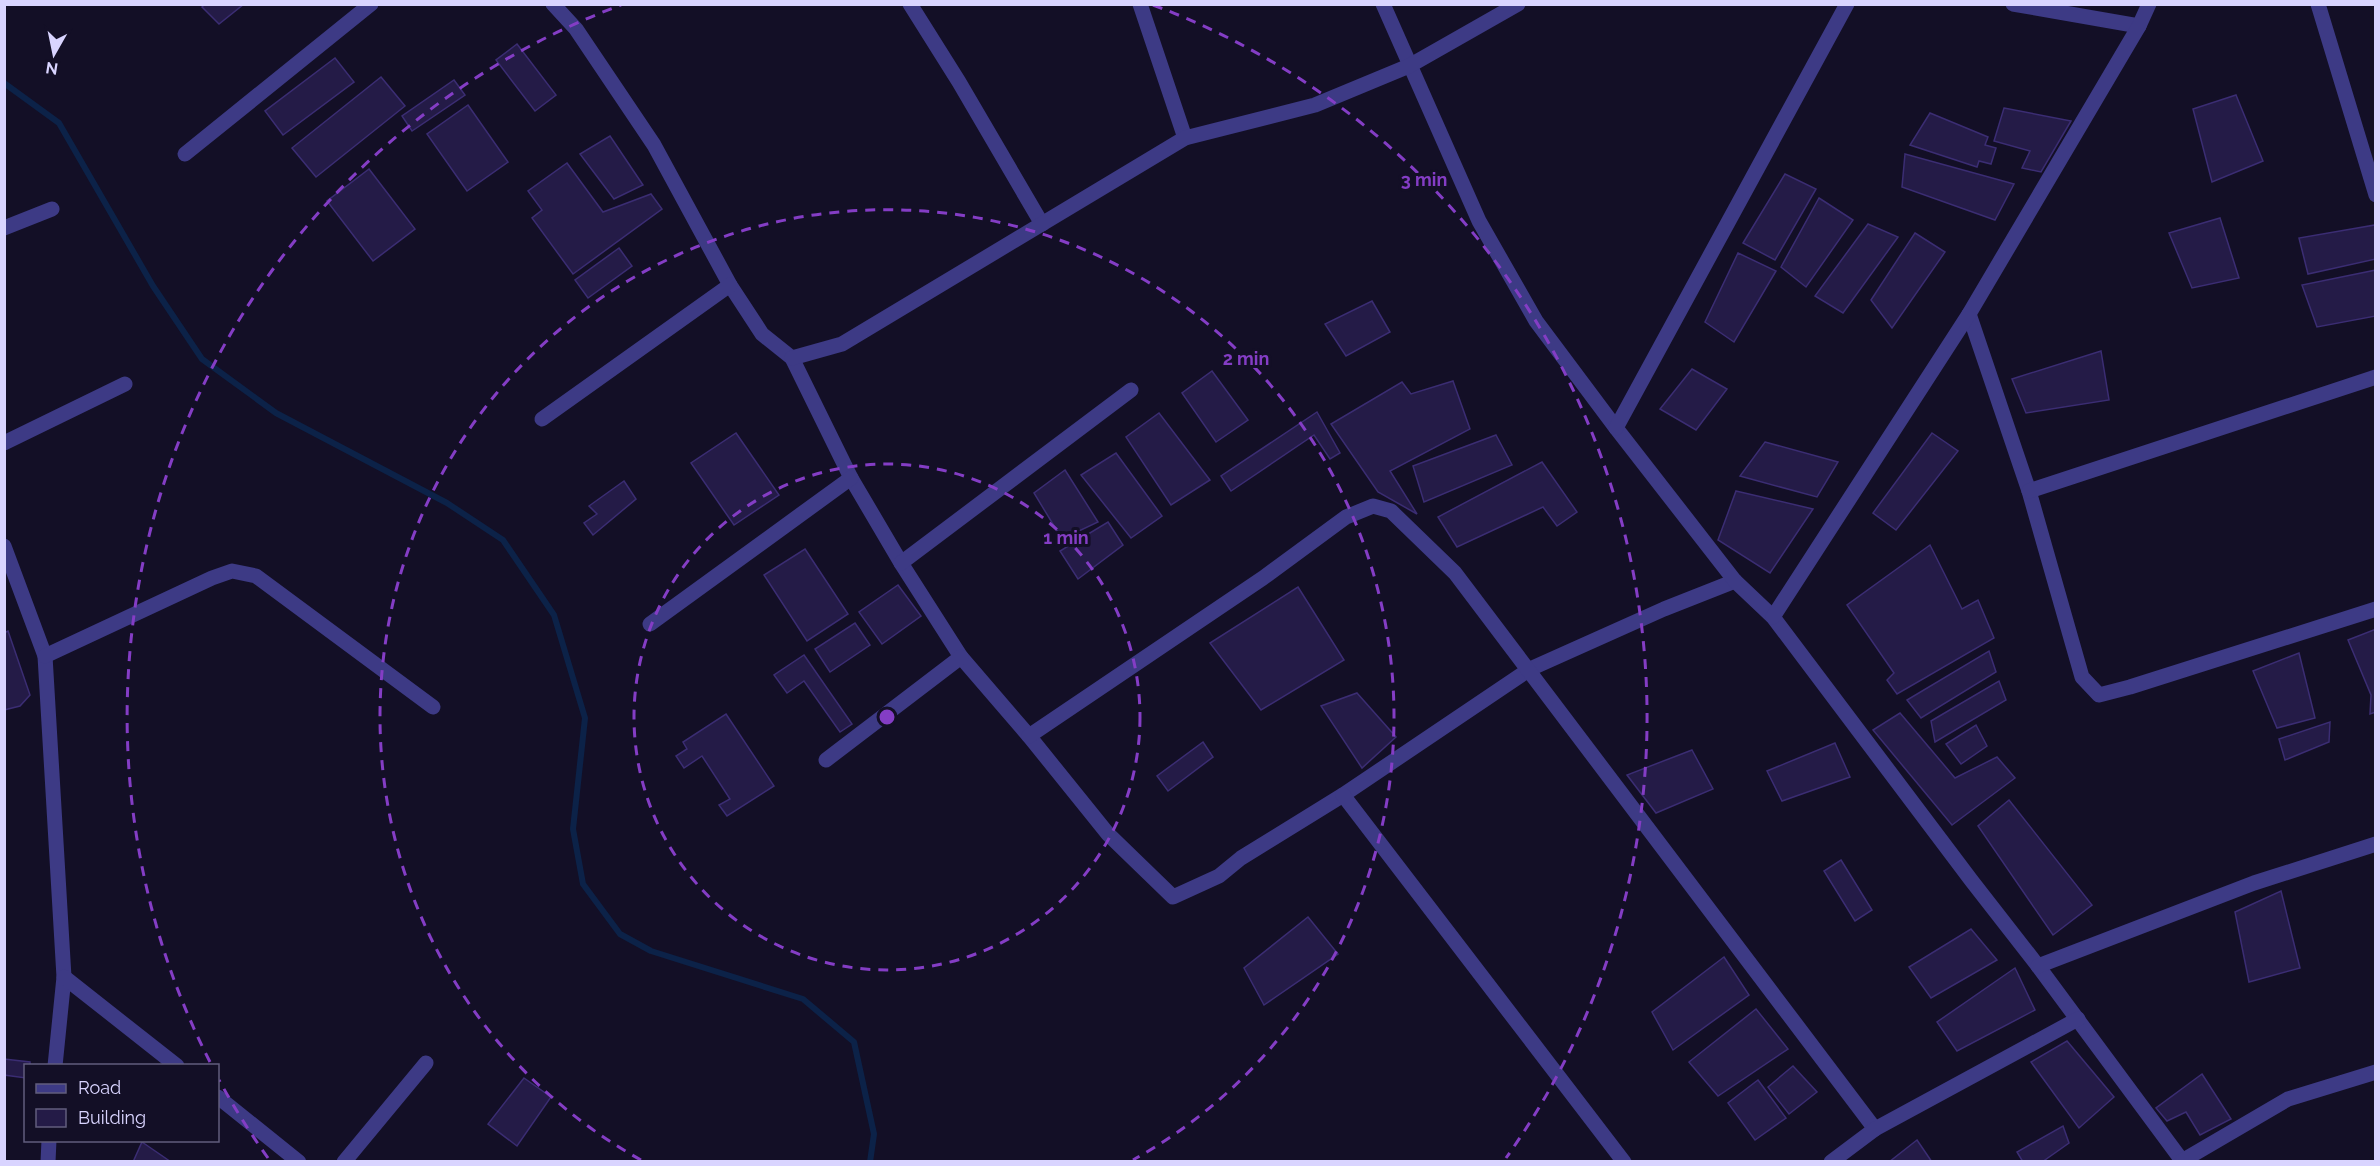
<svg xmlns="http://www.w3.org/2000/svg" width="2380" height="1166" font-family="Raleway,sans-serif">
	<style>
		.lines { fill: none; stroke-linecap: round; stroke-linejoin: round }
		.stream { stroke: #0c2248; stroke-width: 6 }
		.building { fill: #241b47; stroke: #3b2d73; stroke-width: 1.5 }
		.minor { stroke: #3d3a85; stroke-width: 15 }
		.ring { fill: none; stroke: #843dc5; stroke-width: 3; stroke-dasharray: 10 8 }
		.centre { fill: #843dc5; stroke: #130f26; stroke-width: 3 }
		.ring-label { font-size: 18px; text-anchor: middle; font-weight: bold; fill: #843dc5; stroke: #130f26; stroke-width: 6; stroke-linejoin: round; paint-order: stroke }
	</style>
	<rect width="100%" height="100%" fill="#130f26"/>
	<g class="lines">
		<!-- stream -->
		<polyline class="stream" points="4,83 59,123 153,286 202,359 276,413 447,503 503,540 554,615 585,718 573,829 583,884 620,934 651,951 803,999 854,1042 874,1134 870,1162"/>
	</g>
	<!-- building -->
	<g class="building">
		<polygon points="205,4 244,4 219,24 202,7"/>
		<polygon points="517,44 556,95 535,111 496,60"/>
		<polygon points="335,58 354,82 283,135 265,111"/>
		<polygon points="381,77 405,106 316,177 292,148"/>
		<polygon points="454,80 465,95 412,131 402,116"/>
		<polygon points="2236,95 2263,161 2212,182 2193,109"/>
		<polygon points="468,105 508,162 467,191 427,134"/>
		<polygon points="2004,108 2071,121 2041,172 2022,168 2030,151 1994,141"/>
		<polygon points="1930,113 1988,137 1985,145 1996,148 1991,164 1979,161 1977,167 1910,145"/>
		<polygon points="610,136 643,185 614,199 580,154"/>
		<polygon points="1905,154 2014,184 1995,220 1902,187"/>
		<polygon points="567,163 603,212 651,194 662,209 573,274 532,218 542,210 528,191"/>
		<polygon points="369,169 415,229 373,261 327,201"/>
		<polygon points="1785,174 1816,189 1775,260 1743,243"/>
		<polygon points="1819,198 1853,220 1806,287 1781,267"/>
		<polygon points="2220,218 2239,278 2192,288 2169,233"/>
		<polygon points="1868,224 1898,237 1843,313 1815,296"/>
		<polygon points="2375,225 2376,259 2308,274 2299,238"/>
		<polygon points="1915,233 1945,252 1892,328 1871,300"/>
		<polygon points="619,248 632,266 588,298 575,280"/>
		<polygon points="1738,253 1776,271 1734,342 1705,322"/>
		<polygon points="2376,270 2376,316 2317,327 2302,285"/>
		<polygon points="1372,301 1390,332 1346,356 1325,324"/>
		<polygon points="2101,351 2109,400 2026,413 2012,379"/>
		<polygon points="1692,369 1727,389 1696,430 1660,409"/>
		<polygon points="1212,371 1248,420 1216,442 1182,393"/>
		<polygon points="1453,381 1470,429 1390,471 1417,514 1378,492 1331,424 1402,382 1411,394"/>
		<polygon points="1317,412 1340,453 1330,459 1314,435 1231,491 1221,476"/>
		<polygon points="1159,413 1210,480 1171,505 1126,437"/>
		<polygon points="736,433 779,495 734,525 691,463"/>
		<polygon points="1932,433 1958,451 1896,530 1873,513"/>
		<polygon points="1496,435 1512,465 1424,502 1413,466"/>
		<polygon points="1765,442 1838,462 1817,497 1740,476"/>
		<polygon points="1116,453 1162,516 1131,538 1081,475"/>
		<polygon points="1542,462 1577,512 1557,526 1543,507 1457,547 1438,517"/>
		<polygon points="1065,470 1098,522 1062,539 1034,493"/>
		<polygon points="624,481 636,499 593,535 584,523 597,514 589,506"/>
		<polygon points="1736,491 1813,509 1770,573 1718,540"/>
		<polygon points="1108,522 1123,545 1078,579 1060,551"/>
		<polygon points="1930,545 1962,609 1978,600 1994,638 1897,694 1887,680 1894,673 1847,605"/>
		<polygon points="805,549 848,614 807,641 764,575"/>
		<polygon points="898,585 921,616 882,644 859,612"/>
		<polygon points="1298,587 1344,660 1261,710 1210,643"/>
		<polygon points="855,623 870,645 830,672 815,649"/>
		<polygon points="2376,629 2376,712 2370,714 2371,695 2348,640"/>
		<polygon points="8,631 30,695 20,706 4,710 4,633"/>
		<polygon points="1989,651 1996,672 1921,718 1907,700"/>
		<polygon points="2299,653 2315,718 2277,728 2253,671"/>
		<polygon points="804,655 852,724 840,732 804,681 787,693 774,675"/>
		<polygon points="1999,681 2006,700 1935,742 1931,721"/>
		<polygon points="1357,693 1396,737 1362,768 1321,706"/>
		<polygon points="1900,713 1955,778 1997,757 2015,778 1952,825 1873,730"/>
		<polygon points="726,714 774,786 727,816 719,805 730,799 702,756 684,768 676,756 687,749 683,742"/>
		<polygon points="2330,722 2329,742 2285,760 2279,739"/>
		<polygon points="1976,725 1987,746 1961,764 1946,744"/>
		<polygon points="1203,742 1213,757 1168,791 1157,776"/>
		<polygon points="1835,743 1850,777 1782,801 1767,771"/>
		<polygon points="1692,750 1713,789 1656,813 1627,775"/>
		<polygon points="2009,800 2092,905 2053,935 1978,826"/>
		<polygon points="1841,860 1872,910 1855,921 1824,871"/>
		<polygon points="2281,891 2300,968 2249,982 2235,912"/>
		<polygon points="1308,917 1338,954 1264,1005 1244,968"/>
		<polygon points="1971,929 1997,960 1931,998 1909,967"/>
		<polygon points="1724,957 1749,995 1673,1050 1652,1012"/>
		<polygon points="2015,968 2035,1010 1957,1051 1937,1022"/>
		<polygon points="1756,1009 1788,1049 1718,1096 1689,1062"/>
		<polygon points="2067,1041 2114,1097 2079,1128 2031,1062"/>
		<polygon points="4,1059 30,1062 30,1066 26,1066 26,1078 4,1075"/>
		<polygon points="1793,1066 1817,1092 1789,1114 1768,1087"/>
		<polygon points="2202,1074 2231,1119 2200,1135 2186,1112 2167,1121 2156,1108"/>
		<polygon points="524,1078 551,1097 517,1146 488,1124"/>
		<polygon points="1758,1080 1786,1118 1755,1140 1728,1103"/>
		<polygon points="2063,1126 2069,1143 2042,1162 2023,1162 2017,1152"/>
		<polygon points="1917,1140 1932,1162 1889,1162"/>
		<polygon points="142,1142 171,1162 133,1162"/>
	</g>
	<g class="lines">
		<!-- minor -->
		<g class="minor">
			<polyline points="553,4 576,29 654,145 730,285 762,334 792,358 851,478 901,563 961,657 1029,736 1108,834 1173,897 1219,876 1241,858 1343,795 1530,669 1664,609 1735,581"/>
			<polyline points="910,4 959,82 1042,224"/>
			<polyline points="1140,4 1185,138"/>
			<polyline points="1383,4 1479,221 1536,321 1616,428 1735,581 1773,617 1971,880 2038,966 2183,1162"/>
			<polyline points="2013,4 2139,26"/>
			<polyline points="2318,4 2376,195"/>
			<polyline points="185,154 371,4"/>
			<polyline points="4,228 52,209"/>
			<polyline points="1969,314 2029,491 2082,677 2099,695 2130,687 2376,609"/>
			<polyline points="792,358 842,344 1185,138 1315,105 1409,66 1518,4"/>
			<polyline points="542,419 730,285"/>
			<polyline points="1616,428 1847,4"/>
			<polyline points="4,443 125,384"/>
			<polyline points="2029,491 2376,377"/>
			<polyline points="4,546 45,656 64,977 55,1066"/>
			<polyline points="901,563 1131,390"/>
			<polyline points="1773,617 1969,314 2139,26 2149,4"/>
			<polyline points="650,624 851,478"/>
			<polyline points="45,656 212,578 232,571 256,576 433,707"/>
			<polyline points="1029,736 1263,578 1346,517 1373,506 1391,511 1455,573 1875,1129"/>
			<polyline points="826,760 961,657"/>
			<polyline points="1343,795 1624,1162"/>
			<polyline points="2038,966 2254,883 2376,844"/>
			<polyline points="64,977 177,1066"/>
			<polyline points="218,1097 299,1162"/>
			<polyline points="2182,1161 2288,1099 2376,1072"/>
			<polyline points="48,1162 49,1140"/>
			<polyline points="344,1162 426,1063"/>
			<polyline points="1831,1162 1875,1129 2078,1019"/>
		</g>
	</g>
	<!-- distance rings -->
	<g class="ring">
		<circle cx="887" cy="717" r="253"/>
		<path d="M641 1160A507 507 0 1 1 1133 1160"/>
		<path d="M268 1158A760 760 0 0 1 219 1080M210 1062A760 760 0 0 1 621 5M1153 5A760 760 0 0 1 1506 1158"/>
	</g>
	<circle cx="887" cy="717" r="9" class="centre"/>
	<g class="ring-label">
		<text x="1424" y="186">3 min</text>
		<text x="1246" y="365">2 min</text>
		<text x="1066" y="544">1 min</text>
	</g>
	<!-- border -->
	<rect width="2380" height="1166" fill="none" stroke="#d9d4ff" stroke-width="12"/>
	<!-- legend -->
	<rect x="24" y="1064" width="195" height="78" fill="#130f26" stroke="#625e7d" stroke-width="1.5"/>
	<rect x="36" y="1084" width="30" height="9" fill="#3d3a85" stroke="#625e7d" stroke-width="1.5"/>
	<text x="78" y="1094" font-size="18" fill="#d9d4ff">Road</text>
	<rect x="36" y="1109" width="30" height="18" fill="#241b47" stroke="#625e7d" stroke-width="1.5"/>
	<text x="78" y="1124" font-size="18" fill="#d9d4ff">Building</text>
	<!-- north arrow -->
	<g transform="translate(54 54) rotate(189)" stroke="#130f26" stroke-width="4.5" paint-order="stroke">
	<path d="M0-4.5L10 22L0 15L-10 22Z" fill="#d9d4ff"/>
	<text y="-9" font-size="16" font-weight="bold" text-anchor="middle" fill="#d9d4ff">N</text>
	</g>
</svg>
